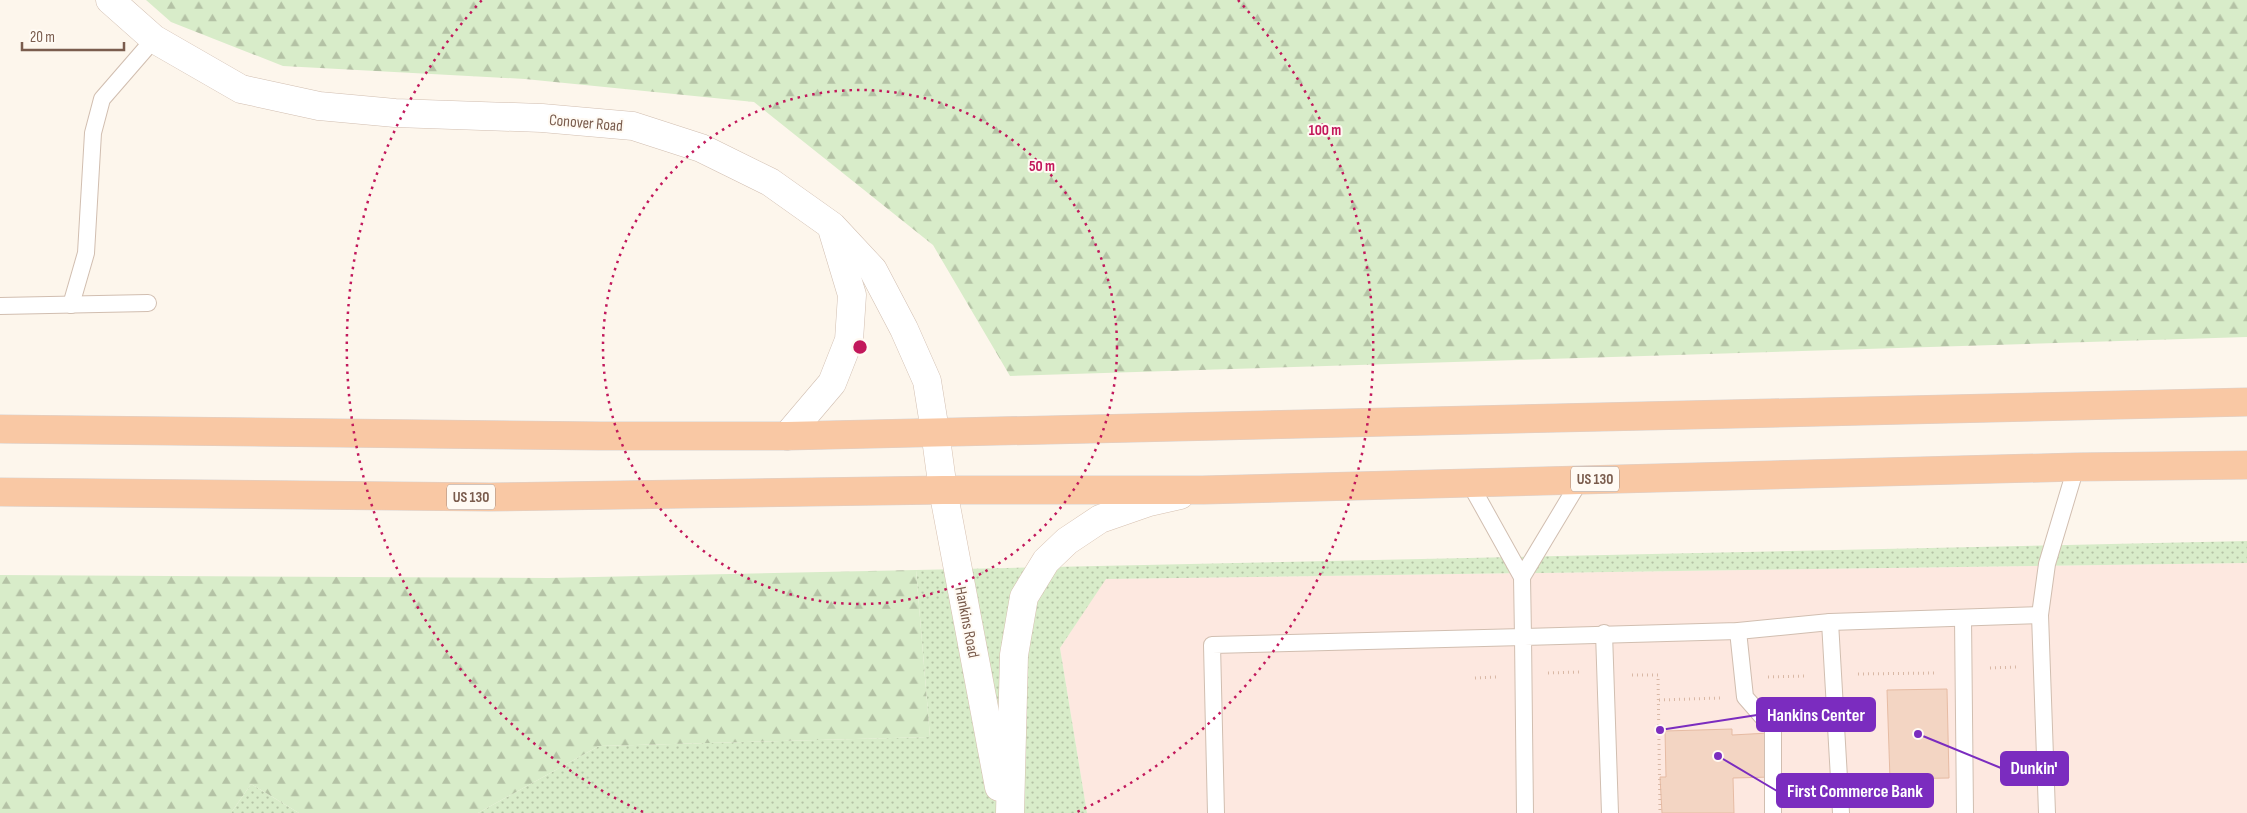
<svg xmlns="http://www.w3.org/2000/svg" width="2247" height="813" font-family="'Sofia Sans Condensed',sans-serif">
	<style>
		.commercial { fill: #fde8e0 }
		.grass { fill: url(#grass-dots) }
		.forest { fill: url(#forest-firs) }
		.building { fill: #f3d5c3; stroke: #e6bba3 }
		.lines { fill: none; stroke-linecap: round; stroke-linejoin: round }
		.service-casing { stroke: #d1beb0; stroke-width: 18 }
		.tertiary-casing { stroke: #d1beb0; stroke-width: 29 }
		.secondary-casing { stroke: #d6c0b0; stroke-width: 29 }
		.trunk-casing { stroke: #dad1cd; stroke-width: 29 }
		.path { stroke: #d9b8a5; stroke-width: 3; stroke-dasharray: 1 4; stroke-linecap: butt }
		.service { stroke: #fff; stroke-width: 16 }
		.tertiary { stroke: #fff; stroke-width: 28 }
		.secondary { stroke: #fff; stroke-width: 28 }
		.trunk { stroke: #f9c8a4; stroke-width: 28 }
		.ring { fill: none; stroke: #c2185b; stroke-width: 2.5; stroke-dasharray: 2.5 5 }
		.labels { text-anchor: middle; stroke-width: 4; stroke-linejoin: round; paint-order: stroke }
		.shield { fill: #fffaf3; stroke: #a28b7f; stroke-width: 1 }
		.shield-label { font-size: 15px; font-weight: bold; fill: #7a5c4d }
		.street-label { font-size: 16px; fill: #7a5c4d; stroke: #fffaf3 }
		.centre { fill: #c2185b; stroke: #fffaf3; stroke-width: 2.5 }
		.ring-label { font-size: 15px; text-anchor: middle; font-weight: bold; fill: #c2185b; stroke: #fffaf3; stroke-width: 4; stroke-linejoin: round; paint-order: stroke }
		.leader { fill: none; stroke: #7b2cbf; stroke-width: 2 }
		.callout-dot { fill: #7b2cbf; stroke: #fffaf3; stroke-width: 2 }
		.callout { fill: #7b2cbf; stroke: #7b2cbf; stroke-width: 2 }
		.callout-label { font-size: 18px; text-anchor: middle; font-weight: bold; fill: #fff }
	</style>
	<defs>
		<pattern id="grass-dots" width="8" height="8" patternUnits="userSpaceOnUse" patternTransform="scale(1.25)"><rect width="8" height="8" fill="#d8ecc9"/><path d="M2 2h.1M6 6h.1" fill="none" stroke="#b4c2a5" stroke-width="1.8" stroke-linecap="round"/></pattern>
		<pattern id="forest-firs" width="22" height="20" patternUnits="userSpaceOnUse" patternTransform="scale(1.25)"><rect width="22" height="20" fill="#d8ecc9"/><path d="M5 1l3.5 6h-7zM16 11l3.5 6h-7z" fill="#b4c2a5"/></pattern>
	</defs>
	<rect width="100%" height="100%" fill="#fdf6ec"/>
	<!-- commercial -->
	<polygon class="commercial" points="2247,563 2247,813 1087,813 1060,648 1105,579"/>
	<!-- grass -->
	<g class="grass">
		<polygon points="2247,541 2247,563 1106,579 1060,648 1087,813 478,813 599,746 930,737 916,570"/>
		<polygon points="251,784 299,813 231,813"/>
	</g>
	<!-- forest -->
	<g class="forest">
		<polygon points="146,0 2247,0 2247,337 1010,376 933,245 754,102 525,79 283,66 171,22"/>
		<polygon points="916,570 930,737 599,746 478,813 299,813 251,784 231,813 0,813 0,575 549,578"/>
	</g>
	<!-- building -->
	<g class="building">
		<polygon points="1947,689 1949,778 1890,779 1887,690"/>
		<polygon points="1732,729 1732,735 1769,733 1771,777 1733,778 1734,813 1662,813 1660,777 1666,777 1665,731"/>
	</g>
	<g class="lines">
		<defs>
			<g id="service">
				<polyline points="71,305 86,253 93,133 102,99 154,39"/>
				<polyline points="0,306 148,303"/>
				<polyline points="1522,577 1581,479"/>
				<polyline points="1963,618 1965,813"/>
				<polyline points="1830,622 1841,813"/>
				<polyline points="1738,631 1745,697 1773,729 1773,813"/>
				<polyline points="1604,633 1610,813"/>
				<polyline points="1216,813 1212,645 1523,637 1522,577 1469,482"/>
				<polyline points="1525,813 1523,637 1738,631 1830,622 2040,615"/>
				<polyline points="2047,813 2040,615 2047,564 2076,467"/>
			</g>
			<g id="tertiary">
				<polyline points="110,0 154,39 241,89 319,106 395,113 542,118 633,126 701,148 770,182 832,226 873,270 904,329 927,381 935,431"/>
				<polyline points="787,436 832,383 849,340 852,295 833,232"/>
			</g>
			<g id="secondary">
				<polyline points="935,431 943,490 999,787"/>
				<polyline points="1010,813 1014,655 1024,597 1046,561 1067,541 1100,519 1149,502 1180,495"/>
			</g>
			<g id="trunk">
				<polyline points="0,429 600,436 787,436 2247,402"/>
				<polyline points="0,492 490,497 943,490 1203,490 2076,467 2247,465"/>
			</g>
		</defs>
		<!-- service casing -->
		<use href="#service" class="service-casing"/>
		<!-- tertiary casing -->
		<use href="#tertiary" class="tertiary-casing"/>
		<!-- secondary casing -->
		<use href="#secondary" class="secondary-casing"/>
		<!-- trunk casing -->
		<use href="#trunk" class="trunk-casing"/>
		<!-- path -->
		<g class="path">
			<polyline points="1990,668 2016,667"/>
			<polyline points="1548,673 1579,672"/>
			<polyline points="1858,674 1937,673"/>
			<polyline points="1632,675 1658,675 1660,813"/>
			<polyline points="1768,677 1805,676"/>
			<polyline points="1475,678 1497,677"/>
			<polyline points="1659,700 1720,698"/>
		</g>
		<!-- service -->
		<use href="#service" class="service"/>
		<!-- tertiary -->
		<use href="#tertiary" class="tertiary"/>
		<!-- secondary -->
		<use href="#secondary" class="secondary"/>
		<!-- trunk -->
		<use href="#trunk" class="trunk"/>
	</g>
	<!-- distance rings -->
	<g class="ring">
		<circle cx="860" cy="347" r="257"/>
		<path d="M643 812A513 513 0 0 1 482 0M1238 0A513 513 0 0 1 1077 812"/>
	</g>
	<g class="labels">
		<!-- shield labels -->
		<g class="shield">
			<rect x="1571" y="466.5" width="48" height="25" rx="4"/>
			<rect x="447" y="484.5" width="48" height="25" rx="4"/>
		</g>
		<g class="shield-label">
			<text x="1595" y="484">US 130</text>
			<text x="471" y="502">US 130</text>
		</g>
		<!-- street labels -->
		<g class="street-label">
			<text transform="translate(586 122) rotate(5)" y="6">Conover Road</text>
			<text transform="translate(968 622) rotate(79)" y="6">Hankins Road</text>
		</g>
	</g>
	<circle cx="860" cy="347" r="8" class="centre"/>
	<g class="ring-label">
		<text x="1325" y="135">100 m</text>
		<text x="1042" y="171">50 m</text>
	</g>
	<!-- callouts -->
	<path class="leader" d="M1660 730L1757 715M1918 734L2001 768M1718 756L1777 791"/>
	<g class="callout-dot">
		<circle cx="1660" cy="730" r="5"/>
		<circle cx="1918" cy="734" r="5"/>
		<circle cx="1718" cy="756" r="5"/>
	</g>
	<g class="callout">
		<rect x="1757" y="698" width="118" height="33" rx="5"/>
		<rect x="2001" y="752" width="67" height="33" rx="5"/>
		<rect x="1777" y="774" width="156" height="33" rx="5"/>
	</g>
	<g class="callout-label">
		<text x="1816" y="721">Hankins Center</text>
		<text x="2034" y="774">Dunkin'</text>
		<text x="1855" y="797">First Commerce Bank</text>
	</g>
	<!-- scale -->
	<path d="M22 42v8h102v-8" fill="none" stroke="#7a5c4d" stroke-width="2.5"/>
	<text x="30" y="42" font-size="15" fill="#7a5c4d" stroke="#fffaf3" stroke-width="4" paint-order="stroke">20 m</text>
</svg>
